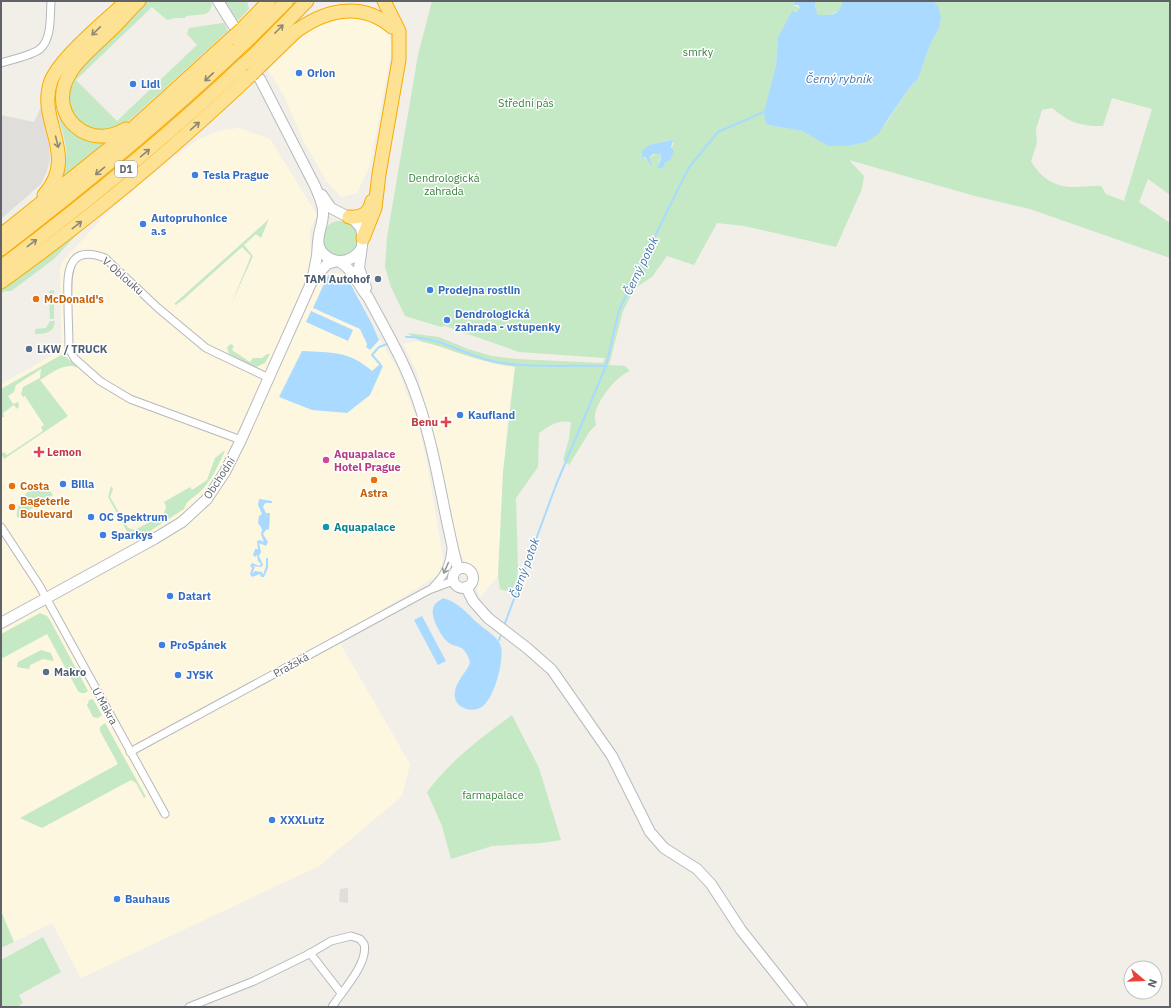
<svg xmlns="http://www.w3.org/2000/svg" width="1171" height="1008" font-family="'IBM Plex Sans',sans-serif">
	<style>
		.commercial { fill: #fef7e0 }
		.industrial { fill: #e0deda }
		.green { fill: #c5e8c5; fill-rule: evenodd }
		.water { fill: #aadaff }
		.lines { fill: none; stroke-linecap: round; stroke-linejoin: round }
		.stream { stroke: #aadaff; stroke-width: 2 }
		.street-casing { stroke: #b5b8bc; stroke-width: 9 }
		.secondary-casing { stroke: #b6babf; stroke-width: 12 }
		.highway-casing { stroke: #f9ab00; stroke-width: 15 }
		.street { stroke: #fff; stroke-width: 7 }
		.secondary { stroke: #fff; stroke-width: 10 }
		.highway { stroke: #fde293; stroke-width: 13 }
		.highway-bridge-casing { stroke: #f9ab00; stroke-width: 15; stroke-linecap: butt }
		.highway-bridge { stroke: #fde293; stroke-width: 13 }
		.oneway { stroke: #8e8975 }
		.oneway2 { stroke: #979a9d }
		.shop-dot { fill: #3f7fe0; stroke: #fff; stroke-width: 1.5 }
		.service-dot { fill: #5c6f8a; stroke: #fff; stroke-width: 1.5 }
		.food-dot { fill: #e8710a; stroke: #fff; stroke-width: 1.5 }
		.health-dot { fill: #e0444e; stroke: #fff; stroke-width: 1.5 }
		.hotel-dot { fill: #d1479c; stroke: #fff; stroke-width: 1.5 }
		.culture-dot { fill: #0f9aa8; stroke: #fff; stroke-width: 1.5 }
		.labels { text-anchor: middle; stroke-width: 3; stroke-linejoin: round; paint-order: stroke }
		.shield { fill: #fff; stroke: #8f9295; stroke-width: 1 }
		.shield-label { font-size: 10px; font-weight: bold; fill: #5f6368 }
		.park-label { font-size: 11px; fill: #348238; stroke: #fff }
		.shop-label { font-size: 11px; font-weight: bold; fill: #366cbe; stroke: #fff; text-anchor: start }
		.street-label { font-size: 11px; fill: #5f6368; stroke: #fff }
		.service-label { font-size: 11px; font-weight: bold; fill: #4e5e75; stroke: #fff; text-anchor: start }
		.food-label { font-size: 11px; font-weight: bold; fill: #c56008; stroke: #fff; text-anchor: start }
		.health-label { font-size: 11px; font-weight: bold; fill: #be3a42; stroke: #fff; text-anchor: end }
		.hotel-label { font-size: 11px; font-weight: bold; fill: #b23c85; stroke: #fff; text-anchor: start }
		.culture-label { font-size: 11px; font-weight: bold; fill: #0d838f; stroke: #fff; text-anchor: start }
		.water-label { font-size: 12px; font-style: italic; fill: #4174aa; stroke: #fff }
	</style>
	<rect width="100%" height="100%" fill="#f1efe8"/>
	<!-- commercial -->
	<g class="commercial">
		<polygon points="342,9 383,25 388,32 392,47 370,166 357,193 341,197 327,182 305,144 283,94 268,70 318,21"/>
		<polygon points="239,128 270,139 317,215 310,230 311,258 326,273 348,274 379,339 397,367 418,423 427,463 443,559 441,573 337,638 410,764 402,796 319,866 81,978 52,923 14,942 1,911 1,384 62,350 60,270 62,262 108,212 170,160 197,140 218,131"/>
		<polygon points="418,341 437,345 493,364 515,367 507,424 498,576 480,597 476,584 478,573 472,566 464,561 457,546 417,372 403,344"/>
	</g>
	<!-- industrial -->
	<g class="industrial">
		<polygon points="41,107 49,146 50,160 47,171 41,184 1,219 1,115 34,122"/>
		<polygon points="348,888 348,903 339,902 340,889"/>
	</g>
	<!-- green -->
	<g class="green">
		<path d="M147,1H211C213,6 210,11 206,14L186,16L185,18H175L167,20L152,7L76,80L117,121L197,45L187,34L189,28L222,23H224L228,31L123,126L115,129L88,131L69,114L68,83L89,57Z"/>
		<polygon points="247,1 249,9 238,21 225,2"/>
		<path d="M432,1H796L793,5L800,8L798,12L792,11L778,37L776,65L766,105L768,125L802,131L828,146H849L865,142L885,125L910,87L918,79L930,45L939,28L932,1H1170V195L1148,179L1139,202L1170,223V258L1030,209L975,196L849,160L864,176L862,189L836,247L744,226L717,223L694,265L667,256L652,277L634,289L623,311L609,365L625,366L630,371C617,375 596,402 595,415C594,418 596,422 596,425L590,431L569,465L563,460L569,439L571,422C557,420 551,425 539,433L538,467L516,498L518,568L517,578L513,588L506,591L500,589L498,576L503,472L515,367C488,363 464,355 438,346C424,341 421,344 408,333L439,337L468,349L492,356L517,359L603,363L605,358L519,352L445,326L441,327L405,316L391,287L385,267L387,237L418,55ZM1112,98L1152,109L1124,201L1106,194L1101,186C1092,185 1084,187 1075,187C1055,188 1040,177 1031,161L1037,143L1036,129L1042,110L1052,108C1069,122 1081,127 1103,126ZM671,140L674,143L664,163L658,165L661,154L657,153L649,158L650,165L644,157L649,145Z"/>
		<polygon points="816,1 843,1 841,10 829,15 818,15 815,6"/>
		<path d="M59,84L57,100L97,142L106,143L65,178L63,175C65,167 67,159 66,150C64,125 51,111 59,84Z"/>
		<polygon points="269,219 261,238 256,234 244,245 253,256 230,307 251,256 242,247 184,299 176,305 174,304"/>
		<circle cx="340" cy="239" r="18"/>
		<polygon points="79,232 54,259 11,291 5,291 1,293 1,289"/>
		<polygon points="54,290 54,319 50,319 49,291"/>
		<path d="M50,321H55C54,333 45,334 35,334V329L46,328Z"/>
		<polygon points="231,344 234,346 232,350 250,362 253,358 262,358 267,354 270,354 265,363 256,367 229,354 227,347"/>
		<path d="M63,354L78,368C65,361 52,373 40,380L68,416L4,459L1,454L4,452L7,455L43,431L41,427L44,425L25,396L23,397L21,394L23,387L40,378L41,369L16,385L14,392L8,396L13,404L18,402L19,406L17,409L14,405L3,413L4,417H1V389Z"/>
		<path d="M224,451H225C219,464 211,481 201,491C194,498 187,499 184,509L141,537L129,535L108,497L111,486L113,489L110,497L128,528L135,530L164,514L166,506L164,502L190,487L192,490L207,480L215,458Z"/>
		<path d="M37,486L47,487L53,495L17,518C15,506 25,490 37,486Z"/>
		<polygon points="40,613 47,616 51,622 88,691 85,693 81,693 78,691 47,634 1,659 1,634"/>
		<polygon points="41,650 51,653 54,661 43,659 30,665 29,669 17,667 18,662"/>
		<polygon points="93,699 102,715 98,718 93,717 87,705 89,700"/>
		<path d="M512,715L539,768L561,840L541,843L492,846L451,859L442,826L427,792C450,761 481,738 512,715Z"/>
		<polygon points="105,723 146,797 144,798 136,783 131,780 42,828 20,818 118,764 100,731 100,727"/>
		<polygon points="1,911 14,942 1,948"/>
		<polygon points="43,937 61,972 19,995 23,1003 17,1007 1,1007 1,960"/>
	</g>
	<!-- water -->
	<g class="water">
		<path d="M796,1H816L815,6L818,15C833,15 839,16 843,1H933L938,6L941,17L939,28L930,45L918,79L910,87L878,134L866,142L849,146H828L802,131L768,125L765,121L764,112L776,65L778,37L792,11L797,12L800,8L798,5H793Z"/>
		<polygon points="671,140 673,141 671,147 674,152 670,160 664,163 665,166 659,169 657,167 660,161 661,154 653,154 649,158 652,164 650,165 645,157 642,157 642,151 649,145"/>
		<polygon points="328,275 350,283 372,324 379,340 370,350 366,347 367,344 360,329 313,308"/>
		<polygon points="311,311 353,330 348,341 306,322"/>
		<path d="M302,351C332,353 348,350 372,371L380,364L383,366L370,395L347,413L312,410L279,397Z"/>
		<polygon points="259,499 272,501 272,503 265,503 263,507 266,513 270,513 269,529 266,530 263,534 268,542 266,546 259,543 261,552 259,556 263,565 261,567 252,566 255,567 252,574 255,571 262,572 263,575 266,566 266,558 268,558 268,568 264,577 261,577 260,574 252,577 250,574 252,568 250,566 252,563 259,566 261,564 258,561 257,555 255,557 253,555 255,549 258,549 257,541 260,540 264,542 261,535 262,529 258,523 259,516 262,514 258,505"/>
		<path d="M443,598C459,602 468,615 480,625C486,630 496,636 500,644C506,657 494,698 483,706C472,715 452,707 455,692C456,681 466,673 470,663C469,658 467,653 463,649C459,646 453,646 449,643C441,637 431,618 433,609C434,603 439,601 443,598Z"/>
		<polygon points="422,616 446,661 438,665 414,620"/>
	</g>
	<g class="lines">
		<!-- stream -->
		<g class="stream">
			<path d="M406,337C439,336 465,356 496,362C532,368 570,365 606,366"/>
			<polyline points="380,364 372,355 379,347 387,344"/>
			<polyline points="504,626 556,485 606,366 619,310 677,191 690,166 718,132 766,111"/>
			<polyline points="499,640 502,632"/>
		</g>
		<defs>
			<g id="street">
				<path d="M1,63C11,60 33,55 40,49C52,39 50,16 51,1"/>
				<path d="M241,440L130,399L100,381L75,359L69,349C69,333 68,318 68,302C67,275 66,243 105,258L158,308L206,348L269,378"/>
				<polyline points="1,527 39,585 165,814"/>
				<path d="M433,587C444,577 450,564 451,549"/>
				<polyline points="130,752 429,590 453,581"/>
				<polyline points="310,953 341,993"/>
				<path d="M189,1007L254,981L309,954L331,941L351,936L360,939L364,944C369,963 342,991 332,1007"/>
			</g>
			<g id="secondary">
				<polyline points="218,1 233,25"/>
				<path d="M260,79L315,186C318,194 323,203 323,212C324,228 310,243 326,256C330,259 335,261 340,261C349,261 356,257 361,249"/>
				<polyline points="322,195 331,208 354,220 361,228 363,238 359,268 366,288"/>
				<path d="M338,261C354,269 357,285 368,297C386,331 406,364 418,401C437,456 443,513 458,569"/>
				<polyline points="313,280 327,264 337,261"/>
				<circle cx="463" cy="578" r="10"/>
				<polyline points="466,587 473,601 488,618 527,648 552,670 612,756 650,832 664,848 697,869 711,884 741,930 802,1007"/>
				<polyline points="1,623 154,539 182,522 207,499 225,472 241,440 312,281 317,256 318,242"/>
			</g>
			<g id="highway">
				<polyline points="242,29 269,1"/>
				<path d="M291,35C323,10 360,0 392,27"/>
				<polyline points="250,38 287,1"/>
				<polyline points="255,54 307,1"/>
				<polyline points="261,65 297,30"/>
				<path d="M126,129C112,137 96,139 82,131C72,125 65,115 63,104C58,72 91,50 111,30C121,21 129,10 139,1"/>
				<path d="M44,195C80,155 36,121 51,81C60,58 107,19 127,1"/>
				<path d="M349,217C362,218 369,214 372,201"/>
				<polyline points="1,235 122,138 232,38"/>
				<polyline points="363,238 375,208 379,174 399,60 399,31 384,1"/>
				<path d="M1,249C83,186 162,121 237,50"/>
				<path d="M1,267C86,203 168,136 245,63"/>
				<path d="M1,282C89,219 172,150 251,75"/>
			</g>
		</defs>
		<!-- street casing -->
		<use href="#street" class="street-casing"/>
		<!-- secondary casing -->
		<use href="#secondary" class="secondary-casing"/>
		<!-- highway casing -->
		<use href="#highway" class="highway-casing"/>
		<!-- street -->
		<use href="#street" class="street"/>
		<!-- secondary -->
		<use href="#secondary" class="secondary"/>
		<!-- highway -->
		<use href="#highway" class="highway"/>
		<defs>
			<g id="highway-bridge">
				<polyline points="232,38 242,29"/>
				<polyline points="237,50 250,38"/>
				<polyline points="245,63 255,54"/>
				<polyline points="251,75 261,65"/>
			</g>
		</defs>
		<!-- highway-bridge casing -->
		<use href="#highway-bridge" class="highway-bridge-casing"/>
		<!-- highway-bridge -->
		<use href="#highway-bridge" class="highway-bridge"/>
	</g>
	<!-- one-way arrows -->
	<defs><path id="oneway-shaft" d="M-6 0H5M1.5-3L5.5 0L1.5 3" fill="none" stroke-width="1.6" stroke-linecap="round" stroke-linejoin="round"/></defs>
	<g class="oneway">
		<use href="#oneway-shaft" transform="translate(279 29) rotate(-45)"/>
		<use href="#oneway-shaft" transform="translate(96 31) rotate(136)"/>
		<use href="#oneway-shaft" transform="translate(209 77) rotate(137)"/>
		<use href="#oneway-shaft" transform="translate(195 126) rotate(-41)"/>
		<use href="#oneway-shaft" transform="translate(57 142) rotate(76)"/>
		<use href="#oneway-shaft" transform="translate(145 153) rotate(-40)"/>
		<use href="#oneway-shaft" transform="translate(100 171) rotate(140)"/>
		<use href="#oneway-shaft" transform="translate(77 225) rotate(-38)"/>
		<use href="#oneway-shaft" transform="translate(32 243) rotate(-37)"/>
	</g>
	<use class="oneway2" href="#oneway-shaft" transform="translate(446 568) rotate(114)"/>
	<!-- markers -->
	<g class="shop-dot">
		<circle cx="299" cy="73" r="4"/>
		<circle cx="133" cy="84" r="4"/>
		<circle cx="195" cy="175" r="4"/>
		<circle cx="143" cy="224" r="4"/>
		<circle cx="430" cy="290" r="4"/>
		<circle cx="447" cy="320" r="4"/>
		<circle cx="460" cy="415" r="4"/>
		<circle cx="63" cy="484" r="4"/>
		<circle cx="91" cy="517" r="4"/>
		<circle cx="103" cy="535" r="4"/>
		<circle cx="170" cy="596" r="4"/>
		<circle cx="162" cy="645" r="4"/>
		<circle cx="178" cy="675" r="4"/>
		<circle cx="272" cy="820" r="4"/>
		<circle cx="117" cy="899" r="4"/>
	</g>
	<g class="service-dot">
		<circle cx="378" cy="279" r="4"/>
		<circle cx="29" cy="349" r="4"/>
		<circle cx="46" cy="672" r="4"/>
	</g>
	<g class="food-dot">
		<circle cx="36" cy="299" r="4"/>
		<circle cx="374" cy="480" r="4"/>
		<circle cx="12" cy="486" r="4"/>
		<circle cx="12" cy="507" r="4"/>
	</g>
	<g class="health-dot">
		<path d="M444 416h4v4h4v4h-4v4h-4v-4h-4v-4h4z"/>
		<path d="M37 446h4v4h4v4h-4v4h-4v-4h-4v-4h4z"/>
	</g>
	<circle class="hotel-dot" cx="326" cy="460" r="4"/>
	<circle class="culture-dot" cx="326" cy="527" r="4"/>
	<g class="labels">
		<!-- shield labels -->
		<rect class="shield" x="115" y="161" width="22" height="16" rx="3"/>
		<g class="shield-label">
			<text x="126" y="173">D1</text>
		</g>
		<!-- park labels -->
		<g class="park-label">
			<text x="698" y="56">smrky</text>
			<text x="526" y="107">Střední pás</text>
			<text x="444" y="182">Dendrologická<tspan x="444" dy="13">zahrada</tspan></text>
			<text x="493" y="799">farmapalace</text>
		</g>
		<!-- shop labels -->
		<g class="shop-label">
			<text x="307" y="77">Orion</text>
			<text x="141" y="88">Lidl</text>
			<text x="203" y="179">Tesla Prague</text>
			<text x="151" y="222">Autopruhonice<tspan x="151" dy="13">a.s</tspan></text>
			<text x="438" y="294">Prodejna rostlin</text>
			<text x="455" y="318">Dendrologická<tspan x="455" dy="13">zahrada - vstupenky</tspan></text>
			<text x="468" y="419">Kaufland</text>
			<text x="71" y="488">Billa</text>
			<text x="99" y="521">OC Spektrum</text>
			<text x="111" y="539">Sparkys</text>
			<text x="178" y="600">Datart</text>
			<text x="170" y="649">ProSpánek</text>
			<text x="186" y="679">JYSK</text>
			<text x="280" y="824">XXXLutz</text>
			<text x="125" y="903">Bauhaus</text>
		</g>
		<!-- street labels -->
		<g class="street-label">
			<text transform="translate(123 276) rotate(41)" y="4">V Oblouku</text>
			<text transform="translate(219 478) rotate(-57)" y="4">Obchodní</text>
			<text transform="translate(291 665) rotate(-29)" y="4">Pražská</text>
			<text transform="translate(105 706) rotate(61)" y="4">U Makra</text>
		</g>
		<!-- service labels -->
		<g class="service-label">
			<text x="370" y="283" text-anchor="end">TAM Autohof</text>
			<text x="37" y="353">LKW / TRUCK</text>
			<text x="54" y="676">Makro</text>
		</g>
		<!-- food labels -->
		<g class="food-label">
			<text x="44" y="303">McDonald's</text>
			<text x="20" y="490">Costa</text>
			<text x="374" y="497" text-anchor="middle">Astra</text>
			<text x="20" y="505">Bageterie<tspan x="20" dy="13">Boulevard</tspan></text>
		</g>
		<!-- health labels -->
		<g class="health-label">
			<text x="438" y="426">Benu</text>
			<text x="47" y="456" text-anchor="start">Lemon</text>
		</g>
		<!-- hotel labels -->
		<g class="hotel-label">
			<text x="334" y="458">Aquapalace<tspan x="334" dy="13">Hotel Prague</tspan></text>
		</g>
		<!-- culture labels -->
		<g class="culture-label">
			<text x="334" y="531">Aquapalace</text>
		</g>
		<!-- water labels -->
		<g class="water-label">
			<text x="839" y="83">Černý rybník</text>
			<text transform="translate(641 266) rotate(-64)" y="4">Černý potok</text>
			<text transform="translate(525 568) rotate(-70)" y="4">Černý potok</text>
		</g>
	</g>
	<!-- border -->
	<rect width="1171" height="1008" fill="none" stroke="#5f6368" stroke-width="4"/>
	<!-- north arrow -->
	<g transform="translate(1143 980) rotate(109)"><circle r="19" fill="#ffffff" stroke="#bfc1c3"/>
	<path d="M0-3L7 15L0 10L-7 15Z" fill="#ea4335"/>
	<text y="-6" font-size="11" font-weight="bold" text-anchor="middle" fill="#5f6368">N</text>
	</g>
</svg>
